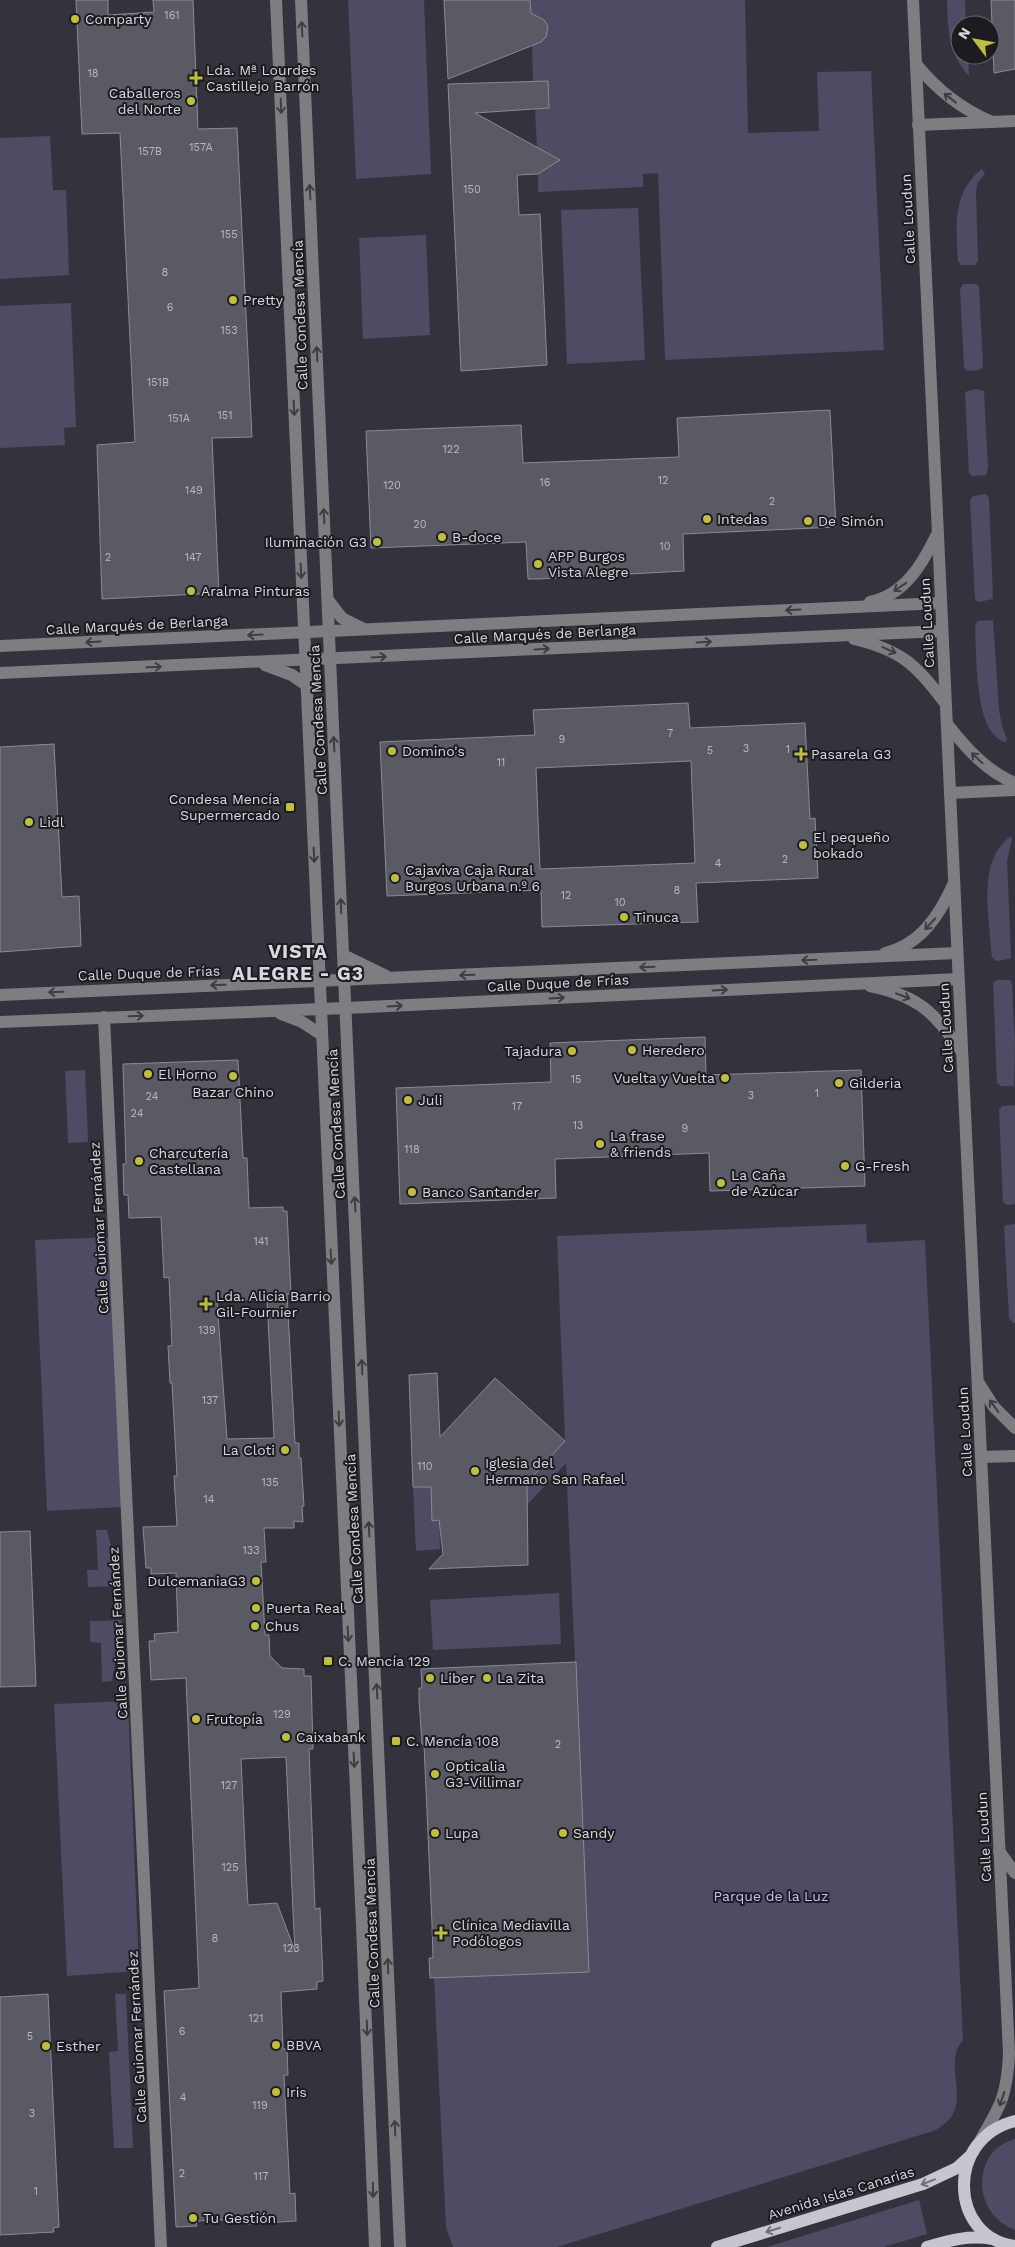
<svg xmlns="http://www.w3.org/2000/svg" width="1015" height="2247" font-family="'Work Sans',sans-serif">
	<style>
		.green { fill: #4e4b65 }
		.building { fill: #5a5a64; stroke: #8b8a95; fill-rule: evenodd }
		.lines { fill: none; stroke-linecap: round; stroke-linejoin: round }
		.minor { stroke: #7d7d82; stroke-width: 12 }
		.major { stroke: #c6c5d0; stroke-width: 12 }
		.oneway { stroke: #3e3d42 }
		.oneway2 { stroke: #717078 }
		.poi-dot { fill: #bebf42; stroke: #1c1b20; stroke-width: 2 }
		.labels { text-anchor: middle; stroke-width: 4; stroke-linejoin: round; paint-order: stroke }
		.number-label { font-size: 11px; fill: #b9b8c0 }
		.poi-label { font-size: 14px; fill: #d9d8df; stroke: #1c1b20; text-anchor: start }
		.street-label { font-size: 14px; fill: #d9d8df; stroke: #1c1b20 }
		.park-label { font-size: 14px; fill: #c5befd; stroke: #1c1b20 }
		.district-label { font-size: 19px; font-weight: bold; letter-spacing: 1px; fill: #d9d8df; stroke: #1c1b20 }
	</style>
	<rect width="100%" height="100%" fill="#34333d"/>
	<!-- green -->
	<g class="green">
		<polygon points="348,0 424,0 431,174 356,179"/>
		<path d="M530,0H745L748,133L819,131L817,72L871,71L884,350L665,360L658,173L643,174V187L538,192V174L560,160L537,147L535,109L549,108L548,82H533L532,43L544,40L548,30C547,20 540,15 531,16Z"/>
		<path d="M947,0H965L966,25H960V55H968L969,76C948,53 948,30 947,0Z"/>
		<polygon points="50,136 53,190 66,190 69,275 0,279 0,138"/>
		<path d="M982,169L985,174L978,182L976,192L978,261L975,265H961L958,261C956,227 952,192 982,169Z"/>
		<polygon points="638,208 645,360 567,364 561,210"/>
		<polygon points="426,235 430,335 363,339 359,238"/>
		<polygon points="963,284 977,284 979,287 983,366 980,370 967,371 964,367 960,289"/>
		<polygon points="71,303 76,427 64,428 65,445 0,448 0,306"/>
		<polygon points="975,389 984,391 988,468 986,475 972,476 969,473 965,392"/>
		<polygon points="986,494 989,498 993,599 978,602 975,599 970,500 973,496"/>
		<path d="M993,620L999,710L1002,726L1007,739L1006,742C973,735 977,652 975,625L978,621Z"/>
		<path d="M1010,837L1012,839L1007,861L1011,957L1009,959L996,961L992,957C990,921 976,861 1010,837Z"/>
		<polygon points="997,980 1010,980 1012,984 1015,1043 1014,1086 1001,1086 997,1083 993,983"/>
		<polygon points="85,1070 88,1142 68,1143 65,1071"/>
		<polygon points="1015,1105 1015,1204 1007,1205 1003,1202 999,1110 1002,1106"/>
		<path d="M866,1224L867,1243L925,1240L963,2040C939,2068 980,2109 933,2131L557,2247H453L446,2227L434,1978L589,1971L566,1463L526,1506L527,1483L565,1441L557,1236Z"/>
		<polygon points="1015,1224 1015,1323 1013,1323 1009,1318 1004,1227 1006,1225"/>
		<polygon points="111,1237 123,1507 47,1511 35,1240"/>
		<polygon points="413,1487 431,1487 432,1520 439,1521 440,1549 416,1551"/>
		<polygon points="96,1530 107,1530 121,1586 88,1587 87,1570 98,1570"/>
		<polygon points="559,1593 561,1644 433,1650 430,1600"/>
		<polygon points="122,1620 112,1681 102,1682 101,1643 90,1642 90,1621"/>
		<polygon points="128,1701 139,1971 67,1976 54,1704"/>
		<polygon points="115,1994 126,1994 133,2148 114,2148 109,2052 118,2051"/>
		<path d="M1015,2139V2230C971,2214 971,2150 1015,2139Z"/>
		<polygon points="919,2200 927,2234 884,2247 767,2247"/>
	</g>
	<!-- building -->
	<g class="building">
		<polygon points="76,0 108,0 108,15 154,12 153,0 193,0 198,129 237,128 252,437 212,438 219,593 102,599 97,445 135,442 120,133 82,134"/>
		<polygon points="444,0 530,0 531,13 544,20 548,26 546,37 541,42 448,79"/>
		<polygon points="991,0 1015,0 1015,69 994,73"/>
		<polygon points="548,81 549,108 475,113 560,160 538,174 517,175 519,215 540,214 547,365 461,371 448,84"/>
		<polygon points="830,410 836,527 683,534 684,571 539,579 528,579 526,542 371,548 366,431 521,425 523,463 679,457 677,418"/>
		<path d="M688,703L690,728L805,723L810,819L815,818L818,878L696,883L698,922L542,927L541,890L387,896L380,742L535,735L533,710ZM691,761L695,863L540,869L536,768Z"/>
		<polygon points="54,744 62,897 79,896 81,946 0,952 0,747"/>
		<polygon points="705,1037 706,1075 861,1070 865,1186 710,1191 709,1153 555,1159 556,1198 400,1204 396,1088 551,1082 550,1043"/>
		<path d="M238,1060L243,1158H247L249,1208L283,1207V1211H287L291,1294H287L295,1443H299V1458H301L304,1506H302L303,1522L294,1521V1528H264L266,1562H261L265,1635H269L270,1656L282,1668L304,1669V1676H311L313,1749H309L315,1909L320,1908L323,1981L317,1982V1989L281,1992L283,2049H287L288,2075H284L290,2194L295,2193L296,2221L247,2224V2219L196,2221L197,2226L176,2227L164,1991L199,1988L186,1678L151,1680L149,1641H155L154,1634L178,1632L176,1573L151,1574V1568H146L143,1527L177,1526L174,1476H177L172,1383H170L168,1346H172L169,1277L164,1278L161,1217L129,1218L128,1195H124L123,1164H126L123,1064ZM267,1299L274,1438L227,1439L217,1301ZM286,1757L293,1912L295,1951L277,1903L248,1905L246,1869L241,1759Z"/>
		<polygon points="437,1373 440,1437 495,1378 565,1441 527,1483 528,1565 429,1569 443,1554 439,1520 432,1521 431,1487 413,1487 409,1375"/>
		<polygon points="30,1531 36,1686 0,1687 0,1532"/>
		<polygon points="576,1662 589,1972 430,1978 429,1958 433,1958 432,1924 424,1744 422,1744 419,1700 419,1688 422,1688 421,1669"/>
		<polygon points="48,1994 59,2227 53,2228 54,2232 0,2235 0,1997"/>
	</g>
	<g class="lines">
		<!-- minor -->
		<g class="minor">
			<polyline points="276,0 362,1925 375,2247"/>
			<polyline points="301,0 400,2247"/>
			<path d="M913,0L1009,2054C1007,2095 1001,2105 981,2139"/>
			<path d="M916,64C937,90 961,109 992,122"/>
			<polyline points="918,125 1015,121"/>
			<polyline points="328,600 342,618 362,628"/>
			<path d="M870,602C904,595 922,565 936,536"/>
			<path d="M854,639C901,650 917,665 945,703"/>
			<polyline points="0,646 941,603"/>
			<polyline points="265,665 292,675 306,685"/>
			<polyline points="0,673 942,631"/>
			<path d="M947,724C966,748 986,771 1015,783"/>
			<polyline points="950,793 1015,790"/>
			<path d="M885,953C920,945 939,916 953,885"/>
			<polyline points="343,955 386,976"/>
			<path d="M870,986C919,996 935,1013 962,1052"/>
			<polyline points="0,995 957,953"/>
			<polyline points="281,1014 302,1022 322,1035"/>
			<polyline points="104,1017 161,2247"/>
			<polyline points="0,1022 346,1008 958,979"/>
			<polyline points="978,1382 994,1407 1015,1428"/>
			<polyline points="981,1457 1015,1456"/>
			<polyline points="999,1851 1015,1873"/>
		</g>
		<!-- major -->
		<g class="major">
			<path d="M1015,2121C945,2138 949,2238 1015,2246"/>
			<polyline points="717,2247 923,2184 957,2168 969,2157"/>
			<path d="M927,2247C950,2240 969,2235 993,2239"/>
		</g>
	</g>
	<!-- one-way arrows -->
	<defs><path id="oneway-shaft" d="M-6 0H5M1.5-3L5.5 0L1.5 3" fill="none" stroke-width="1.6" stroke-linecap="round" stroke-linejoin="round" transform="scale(1.25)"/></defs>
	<g class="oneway">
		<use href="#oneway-shaft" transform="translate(302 29) rotate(-93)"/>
		<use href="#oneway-shaft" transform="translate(950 98) rotate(-142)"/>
		<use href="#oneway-shaft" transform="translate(281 106) rotate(88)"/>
		<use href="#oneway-shaft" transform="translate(310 192) rotate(-93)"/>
		<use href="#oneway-shaft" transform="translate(317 354) rotate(-93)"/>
		<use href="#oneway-shaft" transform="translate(294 408) rotate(87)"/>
		<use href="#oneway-shaft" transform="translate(324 516) rotate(-93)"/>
		<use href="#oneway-shaft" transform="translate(301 571) rotate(87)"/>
		<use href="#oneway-shaft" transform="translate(900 587) rotate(146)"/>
		<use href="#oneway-shaft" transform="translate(793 610) rotate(177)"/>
		<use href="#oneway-shaft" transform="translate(255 635) rotate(177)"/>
		<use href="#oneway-shaft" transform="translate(93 642) rotate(177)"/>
		<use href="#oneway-shaft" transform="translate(704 642) rotate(-3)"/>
		<use href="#oneway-shaft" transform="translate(542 649) rotate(-3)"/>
		<use href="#oneway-shaft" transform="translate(889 650) rotate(24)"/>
		<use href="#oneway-shaft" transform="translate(379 657) rotate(-3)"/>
		<use href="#oneway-shaft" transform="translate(154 667) rotate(-2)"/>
		<use href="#oneway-shaft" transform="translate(334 744) rotate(-93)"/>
		<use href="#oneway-shaft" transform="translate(977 758) rotate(-137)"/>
		<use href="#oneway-shaft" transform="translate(314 855) rotate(87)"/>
		<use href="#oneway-shaft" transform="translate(341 906) rotate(-92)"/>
		<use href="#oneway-shaft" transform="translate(930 924) rotate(133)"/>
		<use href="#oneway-shaft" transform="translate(809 960) rotate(178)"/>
		<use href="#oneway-shaft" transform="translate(647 967) rotate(178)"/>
		<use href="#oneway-shaft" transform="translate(467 975) rotate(178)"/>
		<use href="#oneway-shaft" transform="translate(218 985) rotate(178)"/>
		<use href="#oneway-shaft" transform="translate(720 990) rotate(-3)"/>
		<use href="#oneway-shaft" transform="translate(56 992) rotate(178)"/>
		<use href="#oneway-shaft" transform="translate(903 996) rotate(21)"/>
		<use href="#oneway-shaft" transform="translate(557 998) rotate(-3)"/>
		<use href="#oneway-shaft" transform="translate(395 1006) rotate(-3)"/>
		<use href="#oneway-shaft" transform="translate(136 1016) rotate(-2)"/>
		<use href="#oneway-shaft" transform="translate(355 1204) rotate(-93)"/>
		<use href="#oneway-shaft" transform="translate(331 1257) rotate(87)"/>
		<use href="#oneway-shaft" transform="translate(362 1367) rotate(-93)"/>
		<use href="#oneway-shaft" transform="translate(994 1406) rotate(-126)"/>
		<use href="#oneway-shaft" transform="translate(339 1419) rotate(87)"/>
		<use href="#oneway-shaft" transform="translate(369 1529) rotate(-93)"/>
		<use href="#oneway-shaft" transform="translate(348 1634) rotate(87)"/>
		<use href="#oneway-shaft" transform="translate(377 1691) rotate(-93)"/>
		<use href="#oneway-shaft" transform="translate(354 1760) rotate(87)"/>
		<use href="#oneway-shaft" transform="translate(388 1966) rotate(-92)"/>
		<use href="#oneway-shaft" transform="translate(367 2028) rotate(88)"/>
		<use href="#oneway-shaft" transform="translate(1002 2099) rotate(109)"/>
		<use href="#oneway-shaft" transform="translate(395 2128) rotate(-92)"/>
		<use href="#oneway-shaft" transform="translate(373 2190) rotate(89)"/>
	</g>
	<g class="oneway2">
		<use href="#oneway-shaft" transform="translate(928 2182) rotate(159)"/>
		<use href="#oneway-shaft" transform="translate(773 2230) rotate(163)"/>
	</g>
	<!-- markers -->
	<g class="poi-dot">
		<circle cx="75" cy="19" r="5"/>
		<path d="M193.5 70.5h5v5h5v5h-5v5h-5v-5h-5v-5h5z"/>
		<circle cx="191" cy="101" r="5"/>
		<circle cx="233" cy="300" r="5"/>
		<circle cx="707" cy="519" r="5"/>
		<circle cx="808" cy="521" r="5"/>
		<circle cx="442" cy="537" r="5"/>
		<circle cx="377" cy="542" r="5"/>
		<circle cx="538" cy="564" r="5"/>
		<circle cx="191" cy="591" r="5"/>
		<circle cx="392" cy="751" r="5"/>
		<path d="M798.5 746.5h5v5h5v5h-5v5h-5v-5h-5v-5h5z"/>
		<rect x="285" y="802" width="10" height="10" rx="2.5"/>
		<circle cx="29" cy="822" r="5"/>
		<circle cx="803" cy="845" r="5"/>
		<circle cx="395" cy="878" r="5"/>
		<circle cx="624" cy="917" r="5"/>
		<circle cx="632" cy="1050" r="5"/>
		<circle cx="572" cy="1051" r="5"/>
		<circle cx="148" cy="1074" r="5"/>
		<circle cx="233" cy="1076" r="5"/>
		<circle cx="725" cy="1078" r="5"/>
		<circle cx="839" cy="1083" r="5"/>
		<circle cx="408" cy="1100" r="5"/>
		<circle cx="600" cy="1144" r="5"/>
		<circle cx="139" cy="1161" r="5"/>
		<circle cx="845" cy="1166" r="5"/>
		<circle cx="721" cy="1183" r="5"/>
		<circle cx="412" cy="1192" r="5"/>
		<path d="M203.5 1296.5h5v5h5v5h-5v5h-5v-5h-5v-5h5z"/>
		<circle cx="285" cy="1450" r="5"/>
		<circle cx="475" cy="1471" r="5"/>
		<circle cx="256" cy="1581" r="5"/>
		<circle cx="256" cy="1608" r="5"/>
		<circle cx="255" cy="1626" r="5"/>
		<rect x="323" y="1656" width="10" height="10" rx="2.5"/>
		<circle cx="430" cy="1678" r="5"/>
		<circle cx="487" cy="1678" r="5"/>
		<circle cx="196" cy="1719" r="5"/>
		<circle cx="286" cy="1737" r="5"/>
		<rect x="391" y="1736" width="10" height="10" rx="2.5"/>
		<circle cx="435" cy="1774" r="5"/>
		<circle cx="435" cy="1833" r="5"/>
		<circle cx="563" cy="1833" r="5"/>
		<path d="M438.5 1925.5h5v5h5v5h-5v5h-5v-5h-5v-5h5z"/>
		<circle cx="276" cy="2045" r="5"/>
		<circle cx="46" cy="2046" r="5"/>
		<circle cx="276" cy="2092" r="5"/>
		<circle cx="193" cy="2218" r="5"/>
	</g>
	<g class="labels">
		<!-- number labels -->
		<g class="number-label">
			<text x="172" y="19">161</text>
			<text x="93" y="77">18</text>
			<text x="201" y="151">157A</text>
			<text x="150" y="155">157B</text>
			<text x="472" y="193">150</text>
			<text x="229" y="238">155</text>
			<text x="165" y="276">8</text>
			<text x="170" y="311">6</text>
			<text x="229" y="334">153</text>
			<text x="158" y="386">151B</text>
			<text x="225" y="419">151</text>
			<text x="179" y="422">151A</text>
			<text x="451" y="453">122</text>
			<text x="663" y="484">12</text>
			<text x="545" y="486">16</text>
			<text x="392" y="489">120</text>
			<text x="194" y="494">149</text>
			<text x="772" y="505">2</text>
			<text x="420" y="528">20</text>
			<text x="665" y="550">10</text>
			<text x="108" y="561">2</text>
			<text x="193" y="561">147</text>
			<text x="670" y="737">7</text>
			<text x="562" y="743">9</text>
			<text x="746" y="752">3</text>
			<text x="788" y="753">1</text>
			<text x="710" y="754">5</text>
			<text x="501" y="766">11</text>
			<text x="785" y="863">2</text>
			<text x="718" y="867">4</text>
			<text x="677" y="894">8</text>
			<text x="566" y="899">12</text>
			<text x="620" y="906">10</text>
			<text x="576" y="1083">15</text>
			<text x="817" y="1097">1</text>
			<text x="751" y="1099">3</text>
			<text x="152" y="1100">24</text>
			<text x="517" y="1110">17</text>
			<text x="137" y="1117">24</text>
			<text x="578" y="1129">13</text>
			<text x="685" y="1132">9</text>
			<text x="412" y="1153">118</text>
			<text x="261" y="1245">141</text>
			<text x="207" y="1334">139</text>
			<text x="210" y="1404">137</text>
			<text x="425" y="1470">110</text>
			<text x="270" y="1486">135</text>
			<text x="209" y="1503">14</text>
			<text x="251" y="1554">133</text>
			<text x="282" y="1718">129</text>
			<text x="558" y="1748">2</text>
			<text x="229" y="1789">127</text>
			<text x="230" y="1871">125</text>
			<text x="215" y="1942">8</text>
			<text x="291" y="1952">123</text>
			<text x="256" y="2022">121</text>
			<text x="182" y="2035">6</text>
			<text x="30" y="2040">5</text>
			<text x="183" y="2101">4</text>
			<text x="260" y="2109">119</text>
			<text x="32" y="2117">3</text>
			<text x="182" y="2177">2</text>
			<text x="261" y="2180">117</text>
			<text x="36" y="2195">1</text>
		</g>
		<!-- poi labels -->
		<g class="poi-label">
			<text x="85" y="24">Comparty</text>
			<text x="206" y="75">Lda. Mª Lourdes<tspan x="206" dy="16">Castillejo Barrón</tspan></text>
			<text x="181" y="98" text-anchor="end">Caballeros<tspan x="181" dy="16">del Norte</tspan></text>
			<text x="243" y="305">Pretty</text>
			<text x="717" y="524">Intedas</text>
			<text x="818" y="526">De Simón</text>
			<text x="452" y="542">B-doce</text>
			<text x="367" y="547" text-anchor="end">Iluminación G3</text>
			<text x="548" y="561">APP Burgos<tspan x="548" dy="16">Vista Alegre</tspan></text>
			<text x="201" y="596">Aralma Pinturas</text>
			<text x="402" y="756">Domino's</text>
			<text x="811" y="759">Pasarela G3</text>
			<text x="280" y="804" text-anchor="end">Condesa Mencía<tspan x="280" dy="16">Supermercado</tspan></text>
			<text x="39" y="827">Lidl</text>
			<text x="813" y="842">El pequeño<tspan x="813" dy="16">bokado</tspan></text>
			<text x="405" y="875">Cajaviva Caja Rural<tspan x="405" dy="16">Burgos Urbana n.º 6</tspan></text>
			<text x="634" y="922">Tinuca</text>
			<text x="642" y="1055">Heredero</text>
			<text x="562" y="1056" text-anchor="end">Tajadura</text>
			<text x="158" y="1079">El Horno</text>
			<text x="715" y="1083" text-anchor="end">Vuelta y Vuelta</text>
			<text x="849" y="1088">Gilderia</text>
			<text x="233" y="1097" text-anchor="middle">Bazar Chino</text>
			<text x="418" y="1105">Juli</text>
			<text x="610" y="1141">La frase<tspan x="610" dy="16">&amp; friends</tspan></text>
			<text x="149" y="1158">Charcutería<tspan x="149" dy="16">Castellana</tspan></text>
			<text x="855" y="1171">G-Fresh</text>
			<text x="731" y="1180">La Caña<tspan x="731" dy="16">de Azúcar</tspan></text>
			<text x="422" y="1197">Banco Santander</text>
			<text x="216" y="1301">Lda. Alicia Barrio<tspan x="216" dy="16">Gil-Fournier</tspan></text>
			<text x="275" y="1455" text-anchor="end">La Cloti</text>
			<text x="485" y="1468">Iglesia del<tspan x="485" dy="16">Hermano San Rafael</tspan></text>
			<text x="246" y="1586" text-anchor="end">DulcemaniaG3</text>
			<text x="266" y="1613">Puerta Real</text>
			<text x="265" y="1631">Chus</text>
			<text x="338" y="1666">C. Mencía 129</text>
			<text x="440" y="1683">Liber</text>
			<text x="497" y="1683">La Zita</text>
			<text x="206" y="1724">Frutopía</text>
			<text x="296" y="1742">Caixabank</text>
			<text x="406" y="1746">C. Mencía 108</text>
			<text x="445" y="1771">Opticalia<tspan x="445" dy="16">G3-Villimar</tspan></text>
			<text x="445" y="1838">Lupa</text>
			<text x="573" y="1838">Sandy</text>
			<text x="452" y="1930">Clínica Mediavilla<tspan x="452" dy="16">Podólogos</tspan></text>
			<text x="286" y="2050">BBVA</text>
			<text x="56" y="2051">Esther</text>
			<text x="286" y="2097">Iris</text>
			<text x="203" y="2223">Tu Gestión</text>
		</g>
		<!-- street labels -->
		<g class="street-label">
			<text transform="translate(908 219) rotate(-93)" y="5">Calle Loudun</text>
			<text transform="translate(300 315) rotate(-92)" y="5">Calle Condesa Mencía</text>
			<text transform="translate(927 623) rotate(-93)" y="5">Calle Loudun</text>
			<text transform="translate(137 625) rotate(-3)" y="5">Calle Marqués de Berlanga</text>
			<text transform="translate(545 634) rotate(-3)" y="5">Calle Marqués de Berlanga</text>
			<text transform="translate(318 720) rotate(-93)" y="5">Calle Condesa Mencía</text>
			<text transform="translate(149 973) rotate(-2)" y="5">Calle Duque de Frías</text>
			<text transform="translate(558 983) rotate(-3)" y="5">Calle Duque de Frías</text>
			<text transform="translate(946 1028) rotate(-93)" y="5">Calle Loudun</text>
			<text transform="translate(336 1124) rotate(-93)" y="5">Calle Condesa Mencía</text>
			<text transform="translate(99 1228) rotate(-93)" y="5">Calle Guiomar Fernández</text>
			<text transform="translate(965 1432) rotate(-93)" y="5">Calle Loudun</text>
			<text transform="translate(354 1529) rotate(-93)" y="5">Calle Condesa Mencía</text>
			<text transform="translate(118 1633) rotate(-93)" y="5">Calle Guiomar Fernández</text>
			<text transform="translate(984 1837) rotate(-93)" y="5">Calle Loudun</text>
			<text transform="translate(372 1933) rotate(-92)" y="5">Calle Condesa Mencía</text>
			<text transform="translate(137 2037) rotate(-93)" y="5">Calle Guiomar Fernández</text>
			<text transform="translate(841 2193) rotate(-17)" y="5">Avenida Islas Canarias</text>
		</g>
		<!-- park labels -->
		<g class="park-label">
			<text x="771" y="1901">Parque de la Luz</text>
		</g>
		<!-- district labels -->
		<g class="district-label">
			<text x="298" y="958">VISTA<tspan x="298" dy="22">ALEGRE - G3</tspan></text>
		</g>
	</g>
	<!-- north arrow -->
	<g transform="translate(975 40) rotate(302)"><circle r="24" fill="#1c1b20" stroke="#68676c"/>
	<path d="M0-4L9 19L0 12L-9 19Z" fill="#bebf42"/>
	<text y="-8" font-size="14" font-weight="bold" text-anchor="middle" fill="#d9d8df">N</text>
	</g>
</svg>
